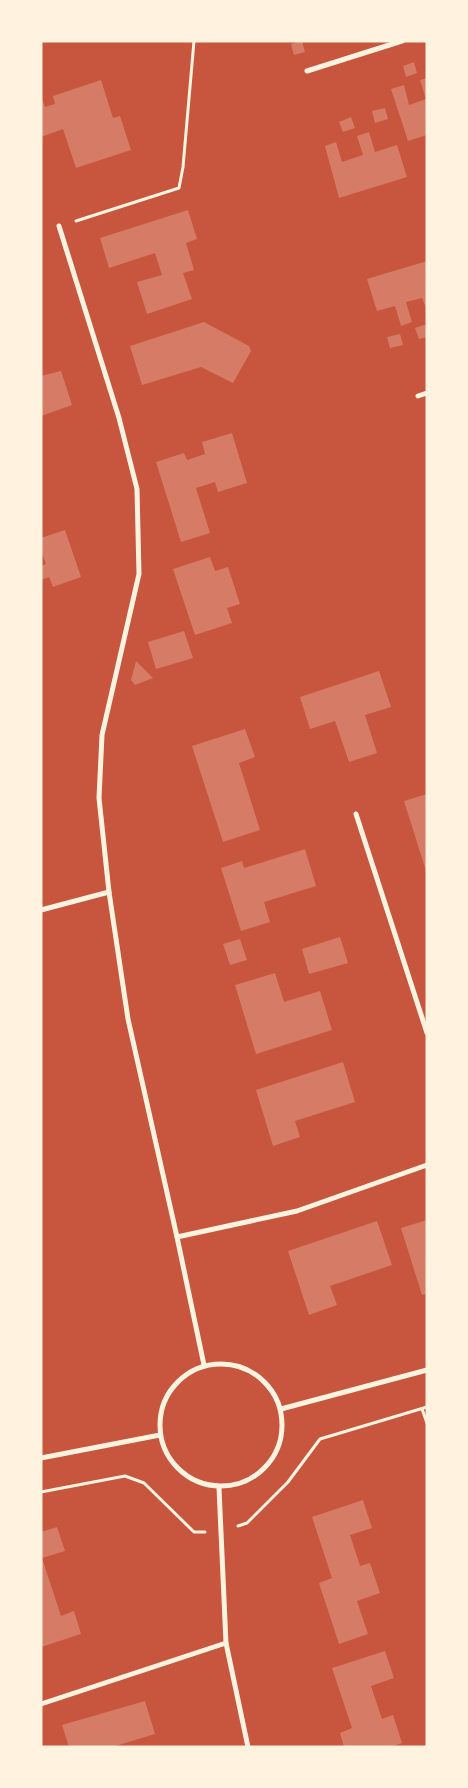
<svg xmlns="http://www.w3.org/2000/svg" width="468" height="1788" font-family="'Fira Sans',sans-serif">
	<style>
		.building { fill: #d67c66 }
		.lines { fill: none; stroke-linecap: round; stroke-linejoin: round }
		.path { stroke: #fff3e0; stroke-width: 3 }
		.minor { stroke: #fff3e0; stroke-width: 5 }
	</style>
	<rect width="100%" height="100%" fill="#c8553d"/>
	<!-- building -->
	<g class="building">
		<polygon points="302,41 305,52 294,55 291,44"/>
		<polygon points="414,62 417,73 406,77 403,66"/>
		<polygon points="427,78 427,135 408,141 391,89 404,85 409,105 426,99 420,80"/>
		<polygon points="101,80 113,118 120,116 131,150 76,168 63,129 41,137 41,96 45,107 55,104 53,96"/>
		<polygon points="385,108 388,119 375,123 372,111"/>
		<polygon points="351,117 355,128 343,132 339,122"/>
		<polygon points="369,132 375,152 397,145 407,177 339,198 325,146 336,142 342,162 363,155 357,136"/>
		<polygon points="188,210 197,239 186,243 194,270 183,273 192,299 147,314 137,282 162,275 155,253 109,268 100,238"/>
		<polygon points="427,261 427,310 422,298 406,302 412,322 401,326 395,306 377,311 367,279"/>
		<polygon points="204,322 249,346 251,351 233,383 201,367 142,385 130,346"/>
		<polygon points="427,324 427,337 419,339 415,328"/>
		<polygon points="400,334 403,345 390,348 387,337"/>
		<polygon points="61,371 72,405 41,416 41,376"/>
		<polygon points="232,433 247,483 218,492 215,482 196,488 210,533 181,542 156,462 184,453 187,460 205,454 202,442"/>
		<polygon points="65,530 81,577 53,587 49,577 41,580 41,566 46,564 41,550 41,538"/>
		<polygon points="210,557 215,571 228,567 240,604 227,608 232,623 195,635 173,569"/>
		<polygon points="184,631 193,658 156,669 148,642"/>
		<polygon points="136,661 153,678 135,685 131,680"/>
		<polygon points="379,671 391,707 365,715 377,753 349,762 335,721 310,729 300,697"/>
		<polygon points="245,729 255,757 239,763 260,830 223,842 192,746"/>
		<polygon points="427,794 427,871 426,871 404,801"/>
		<polygon points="305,849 316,886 264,902 270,922 241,931 221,868 242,861 244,868"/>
		<polygon points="340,937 348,963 309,974 302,949"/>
		<polygon points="240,939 247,960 230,965 223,944"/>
		<polygon points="275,973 284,1002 320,991 332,1030 256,1054 235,985"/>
		<polygon points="343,1062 355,1102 295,1121 300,1137 273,1146 256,1090"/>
		<polygon points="427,1220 427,1294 422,1295 401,1228"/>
		<polygon points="377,1221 392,1265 330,1286 337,1305 309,1315 288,1251"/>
		<polygon points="363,1500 372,1528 350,1535 360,1566 370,1563 380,1593 357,1601 368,1634 339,1644 319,1583 332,1578 312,1517"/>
		<polygon points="57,1527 65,1551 42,1558 61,1616 74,1611 81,1634 41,1647 41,1532"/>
		<polygon points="385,1651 394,1678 371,1686 382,1719 393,1715 402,1743 391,1747 344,1747 340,1733 352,1728 332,1668"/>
		<polygon points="145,1701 155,1734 112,1747 69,1747 62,1725"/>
	</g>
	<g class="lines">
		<!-- path -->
		<g class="path">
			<polyline points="76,221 179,188 183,167 194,41"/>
			<polyline points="422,1409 427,1423"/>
			<polyline points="41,1492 125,1476 144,1483 194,1532 205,1532"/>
			<polyline points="238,1526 247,1523 288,1482 320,1439 427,1407"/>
		</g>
		<!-- minor -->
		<g class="minor">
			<polyline points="307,71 402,41"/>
			<polyline points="59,226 119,418 137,489 139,574 102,735 99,798 109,892 128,1019 177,1237 204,1365"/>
			<polyline points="418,396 427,393"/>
			<polyline points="356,814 427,1033"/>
			<polyline points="41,910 109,892"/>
			<polyline points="177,1237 297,1211 427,1165"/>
			<circle cx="221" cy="1425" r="61"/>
			<polyline points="281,1409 427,1370"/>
			<polyline points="41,1458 160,1435"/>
			<polyline points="219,1488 226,1643 248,1747"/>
			<polyline points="41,1704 226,1643"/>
		</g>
	</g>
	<!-- border -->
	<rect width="468" height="1788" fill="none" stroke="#fff3e0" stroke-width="85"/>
</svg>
